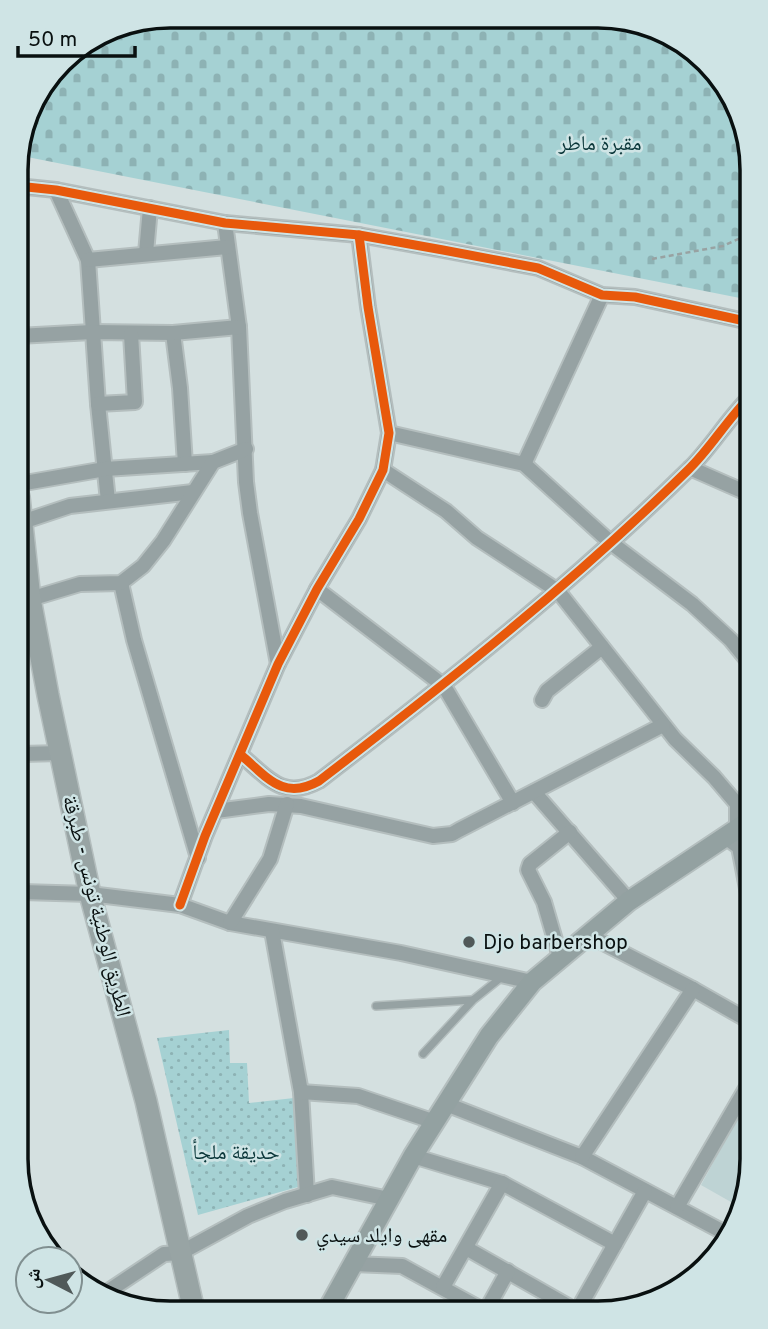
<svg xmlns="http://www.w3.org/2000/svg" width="768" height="1329" font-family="Overpass,'Noto Naskh Arabic',sans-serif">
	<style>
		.built { fill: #bed3d4 }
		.cemetery { fill: url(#cemetery-stones) }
		.garden { fill: url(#garden-dots) }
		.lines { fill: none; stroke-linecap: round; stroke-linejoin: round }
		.service-casing { stroke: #b4bebe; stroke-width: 10 }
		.minor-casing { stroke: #b4bebe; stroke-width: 18 }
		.secondary-casing { stroke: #b4bebe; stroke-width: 23 }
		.primary-casing { stroke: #b4bebe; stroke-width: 24 }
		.path { stroke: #98a2a2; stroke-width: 2.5; stroke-dasharray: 5 3.5; stroke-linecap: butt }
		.service { stroke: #96a2a3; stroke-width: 7 }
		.minor { stroke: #96a2a3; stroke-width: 14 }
		.secondary { stroke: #93a1a1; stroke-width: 19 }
		.primary { stroke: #98a4a4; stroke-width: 21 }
		.cycleway-casing { stroke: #cfe4e5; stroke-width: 13 }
		.cycleway { stroke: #e8590c; stroke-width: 9 }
		.poi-dot { fill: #505959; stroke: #cfe4e5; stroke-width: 2.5 }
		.labels { text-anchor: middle; stroke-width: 5; stroke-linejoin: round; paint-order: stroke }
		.park-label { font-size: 21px; fill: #0a3639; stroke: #cfe4e5 }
		.street-label { font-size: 21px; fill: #091010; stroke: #cfe4e5 }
		.poi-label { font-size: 21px; fill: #091010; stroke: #cfe4e5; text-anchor: start }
		.rim { fill: none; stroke: #091010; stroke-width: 3.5 }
	</style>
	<defs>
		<pattern id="cemetery-stones" width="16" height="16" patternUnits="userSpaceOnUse" patternTransform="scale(1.75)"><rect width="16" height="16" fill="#a5d1d3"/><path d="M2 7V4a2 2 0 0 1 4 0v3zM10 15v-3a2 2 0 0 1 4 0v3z" fill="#8db2b4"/></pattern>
		<pattern id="garden-dots" width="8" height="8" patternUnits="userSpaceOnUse" patternTransform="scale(1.75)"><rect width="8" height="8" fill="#a5d1d3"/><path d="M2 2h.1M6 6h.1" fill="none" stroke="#8db2b4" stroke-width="1.8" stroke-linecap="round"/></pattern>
	</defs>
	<rect width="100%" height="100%" fill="#d4e0e0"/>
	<!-- built -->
	<polygon class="built" points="751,1093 752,1169 738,1206 701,1185"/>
	<!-- cemetery -->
	<polygon class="cemetery" points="170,16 627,19 699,54 744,120 745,299 17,155 32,102 68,54 112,27"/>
	<!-- garden -->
	<polygon class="garden" points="229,1030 230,1063 247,1063 249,1103 294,1098 298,1187 198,1215 157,1038"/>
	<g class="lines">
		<defs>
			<g id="service">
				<polyline points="376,1006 472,1000"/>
				<polyline points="423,1054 473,1000 503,976"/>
			</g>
			<g id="minor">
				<polyline points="17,186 56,190 225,223 359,235 443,250 538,268 602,295 635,297 745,321"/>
				<polyline points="56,190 88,260 98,404 108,501"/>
				<polyline points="225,223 239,327 246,482 250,513 278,664"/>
				<polyline points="146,253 150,208"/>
				<polyline points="88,260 227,247"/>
				<polyline points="173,333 180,388 185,464"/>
				<polyline points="18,336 92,332 173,333 239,327"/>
				<polyline points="98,404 135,402 131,334"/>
				<polyline points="389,433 524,464 610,542 692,604 731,640 748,661"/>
				<polyline points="524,464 602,295"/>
				<polyline points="690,468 747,493"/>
				<polyline points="383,470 446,511 477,538 558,591 675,739 714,777 737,804 737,828"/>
				<polyline points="19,484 105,469 213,462"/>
				<polyline points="22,522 70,506 193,492"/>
				<polyline points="121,583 134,640 198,858"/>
				<polyline points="317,589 444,686 513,803"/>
				<polyline points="21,598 30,599 80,584 121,583 143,566 163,541 213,462 246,449"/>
				<polyline points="542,700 547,691 602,647"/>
				<polyline points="21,754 61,753"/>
				<path d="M241,755C267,777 283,801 319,781C447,683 573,583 688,470C709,450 725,423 746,401"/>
				<polyline points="534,792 629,901"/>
				<polyline points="216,811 269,804 301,806 433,836 452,834 459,830 663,725"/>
				<polyline points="724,836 739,847 750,904"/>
				<polyline points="22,892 90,894 180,905 230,923 401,953 532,982"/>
				<polyline points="180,905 205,836 278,664 317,589 359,519 383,470 389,433 368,307 359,235"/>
				<polyline points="230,923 270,859 287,804"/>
				<polyline points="272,931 301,1092 307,1195"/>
				<polyline points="588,935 693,989 751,1022"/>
				<polyline points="560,957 544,902 528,870 530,864 570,832"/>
				<polyline points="301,1092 358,1096 435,1122"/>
				<polyline points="446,1104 582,1157 727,1234"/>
				<polyline points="413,1156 502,1183 615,1244"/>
				<polyline points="582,1157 693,989"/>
				<polyline points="677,1207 751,1080"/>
				<polyline points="466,1248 568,1306"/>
				<polyline points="353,1264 402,1266 477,1307"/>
				<polyline points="443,1287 502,1183"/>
				<polyline points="107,1292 164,1254 180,1253 248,1216 285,1201 332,1187 389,1199"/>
				<polyline points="580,1306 645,1191"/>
				<polyline points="488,1307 508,1271"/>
			</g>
			<polyline id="secondary" points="328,1309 413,1156 489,1036 532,982 629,901 749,821"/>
			<polyline id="primary" points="19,497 30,599 48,695 90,894 146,1101 194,1311"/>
		</defs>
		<!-- service casing -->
		<use href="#service" class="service-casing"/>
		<!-- minor casing -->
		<use href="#minor" class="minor-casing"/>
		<!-- secondary casing -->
		<use href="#secondary" class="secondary-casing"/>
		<!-- primary casing -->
		<use href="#primary" class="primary-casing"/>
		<!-- path -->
		<polyline class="path" points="652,259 723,246 745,236"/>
		<!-- service -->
		<use href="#service" class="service"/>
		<!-- minor -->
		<use href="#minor" class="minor"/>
		<!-- secondary -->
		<use href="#secondary" class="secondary"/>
		<!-- primary -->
		<use href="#primary" class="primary"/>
		<defs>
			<g id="cycleway">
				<polyline points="17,186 56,190 225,223 359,235 443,250 538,268 602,295 635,297 745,321"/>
				<path d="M241,755C267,777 283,801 319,781C447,683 573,583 688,470C709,450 725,423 746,401"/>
				<polyline points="180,905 205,836 278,664 317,589 359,519 383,470 389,433 368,307 359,235"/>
			</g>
		</defs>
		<!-- cycleway casing -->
		<use href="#cycleway" class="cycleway-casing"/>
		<!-- cycleway -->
		<use href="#cycleway" class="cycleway"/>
	</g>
	<!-- markers -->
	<g class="poi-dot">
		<circle cx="469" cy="942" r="7"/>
		<circle cx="302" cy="1235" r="7"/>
	</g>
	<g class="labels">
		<!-- park labels -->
		<g class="park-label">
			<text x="600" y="150">مقبرة ماطر</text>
			<text x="236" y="1159">حديقة ملجأ</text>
		</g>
		<!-- street labels -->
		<g class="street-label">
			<text transform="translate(97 906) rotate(76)" y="7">الطريق الوطنية تونس - طبرقة</text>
		</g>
		<!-- poi labels -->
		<g class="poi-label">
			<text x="483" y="949">Djo barbershop</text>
			<text x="316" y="1242">مقهى وايلد سيدي</text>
		</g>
	</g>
	<!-- crop -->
	<path d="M0 0H768V1329H0ZM170 28H598A142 142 0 0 1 740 170V1159A142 142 0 0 1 598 1301H170A142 142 0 0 1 28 1159V170A142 142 0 0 1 170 28Z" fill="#cfe4e5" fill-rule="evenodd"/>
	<path class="rim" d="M170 28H598A142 142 0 0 1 740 170V1159A142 142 0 0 1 598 1301H170A142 142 0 0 1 28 1159V170A142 142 0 0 1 170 28Z"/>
	<!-- north arrow -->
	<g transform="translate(49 1280) rotate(276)"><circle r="33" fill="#cfe4e5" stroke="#808f90" stroke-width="2"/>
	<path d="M0-5L12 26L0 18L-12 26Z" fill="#505959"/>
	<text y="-10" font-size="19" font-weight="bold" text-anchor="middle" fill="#091010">ش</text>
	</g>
	<!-- scale -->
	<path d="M18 46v10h117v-10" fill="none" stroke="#091010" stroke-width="3.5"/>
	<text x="28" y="46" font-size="21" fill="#091010" stroke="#cfe4e5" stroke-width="5" paint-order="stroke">50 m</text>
</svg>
